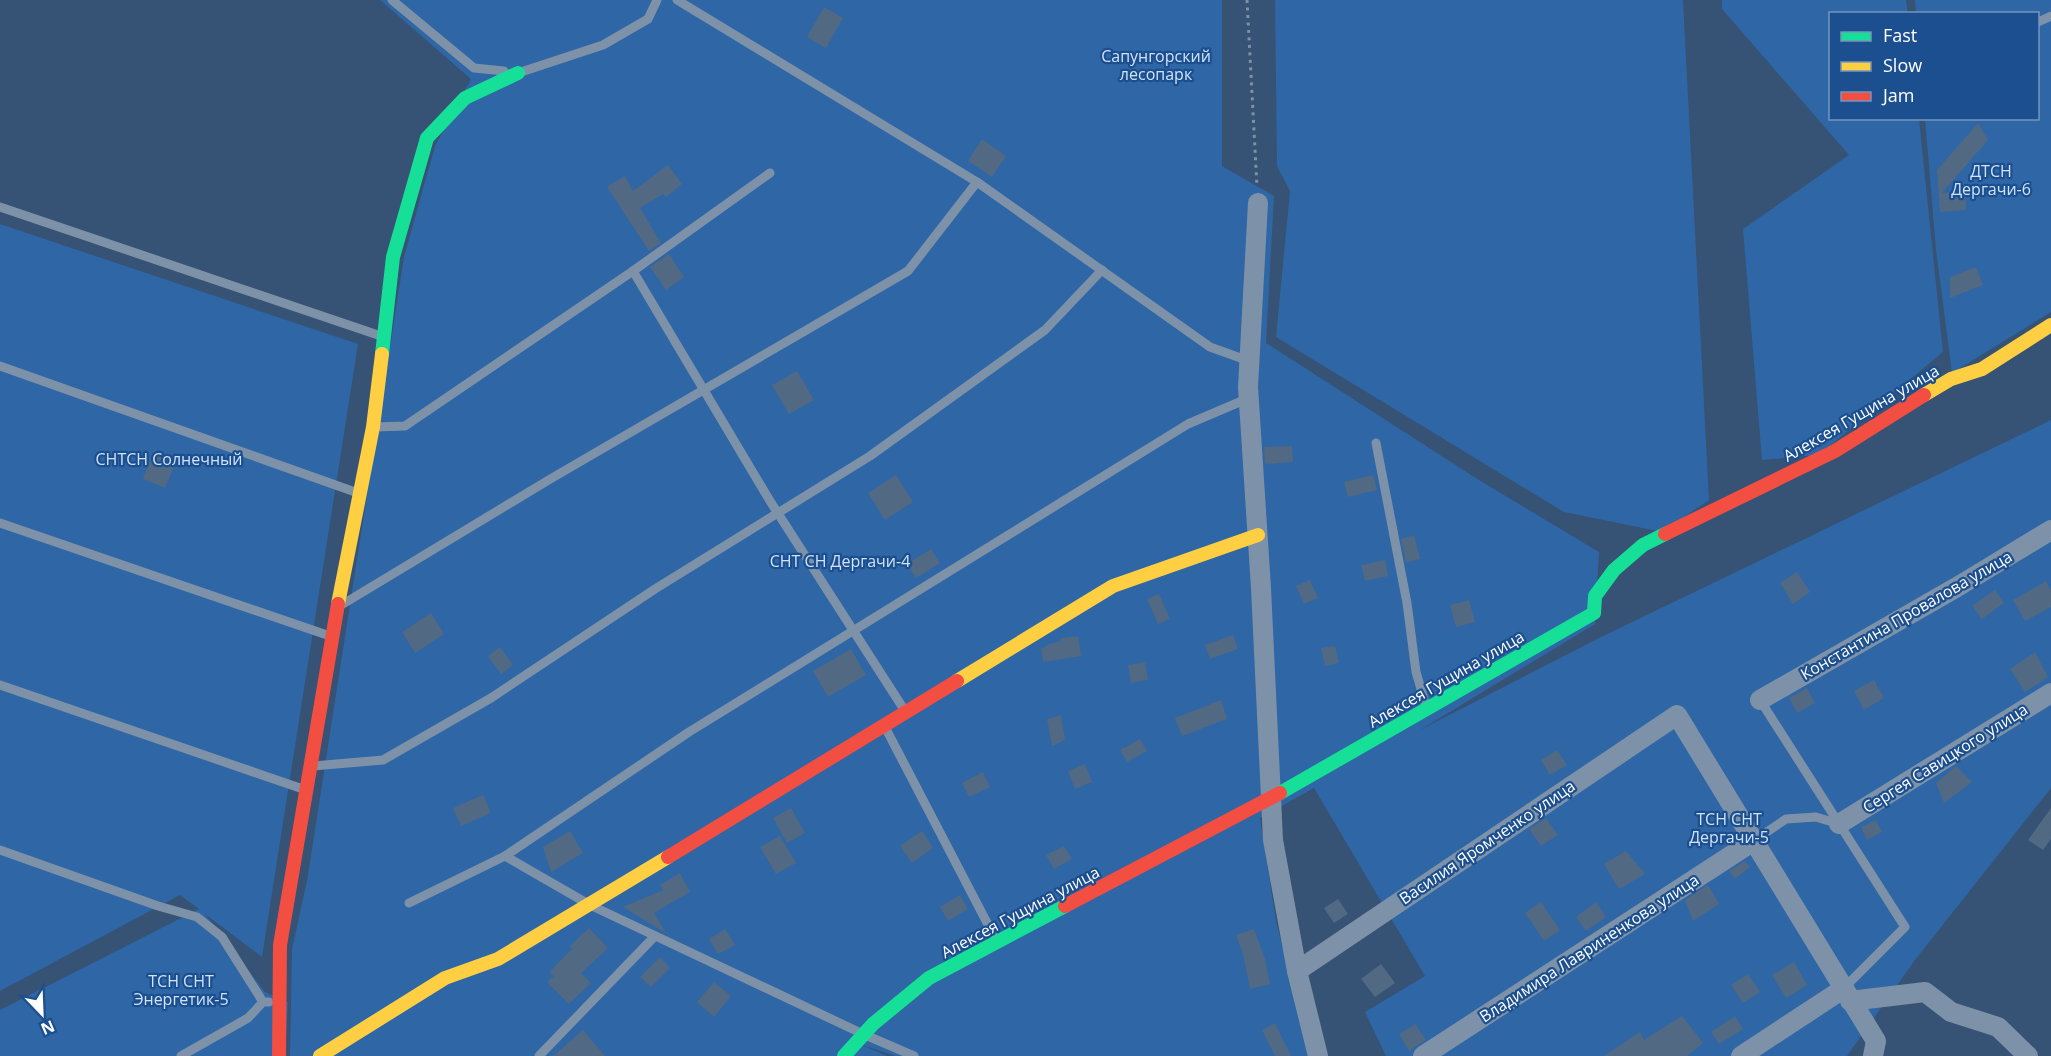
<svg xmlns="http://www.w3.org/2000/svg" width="2051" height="1056" font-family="'Open Sans',sans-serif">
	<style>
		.green { fill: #2f66a5 }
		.building { fill: #526984 }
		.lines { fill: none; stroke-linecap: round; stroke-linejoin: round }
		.path { stroke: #7d92a8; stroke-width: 3; stroke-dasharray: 3 4.5; stroke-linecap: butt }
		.lane { stroke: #7d92a8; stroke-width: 9 }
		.street { stroke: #7d92a8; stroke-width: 20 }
		.fast { stroke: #16e098; stroke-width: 14 }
		.slow { stroke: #ffcf43; stroke-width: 14 }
		.jam { stroke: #f24e42; stroke-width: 14 }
		.labels { text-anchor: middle; stroke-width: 4.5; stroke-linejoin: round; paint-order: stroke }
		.park-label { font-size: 16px; fill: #cfe3fa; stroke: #1b4f8f }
		.street-label { font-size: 16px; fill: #fff; stroke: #1b4f8f }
	</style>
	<rect width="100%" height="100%" fill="#365274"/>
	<!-- green -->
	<g class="green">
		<polygon points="380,0 1222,0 1222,166 1274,196 1266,343 1479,480 1599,552 1595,624 1420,730 1599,638 2051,420 2051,788 1915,960 1847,1056 1386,1056 1365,1012 1425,976 1314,788 1260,818 1276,921 1310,1056 895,1056 860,1044 887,1056 290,1056 292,949 307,881 404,257 435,146 471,79"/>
		<polygon points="1275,0 1683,0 1709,500 1662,532 1564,512 1276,337 1290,191 1277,166"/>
		<polygon points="1722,0 1906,0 1908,13 1830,14 1830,118 1919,119 1943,352 1819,455 1762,460 1743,229 1849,155 1722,9"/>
		<polygon points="1915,0 2051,0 2051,312 1952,373 1936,250 1925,119 2038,118 2038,14 1916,13"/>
		<polygon points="0,224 358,344 262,957 205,914 265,992 288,1002 285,1056 0,1056 0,1010 199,909 180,895 0,991"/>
	</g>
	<!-- building -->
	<g class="building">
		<polygon points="824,7 843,18 826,48 807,37"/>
		<polygon points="1978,123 1988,140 1942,193 1965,191 1966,210 1940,212 1937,170"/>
		<polygon points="982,139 1006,156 992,177 968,161"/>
		<polygon points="668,165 682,184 666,197 663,194 640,208 661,243 649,251 607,187 625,176 633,191"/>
		<polygon points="669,254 684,277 666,290 650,267"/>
		<polygon points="1976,267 1983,285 1950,298 1950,277"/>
		<polygon points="797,371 814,400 789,414 772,385"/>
		<polygon points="1292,446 1293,462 1265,464 1264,447"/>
		<polygon points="154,450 177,459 165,488 143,479"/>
		<polygon points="896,475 913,502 885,520 868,493"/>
		<polygon points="1373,475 1377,490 1348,497 1344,482"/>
		<polygon points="1414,535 1420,559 1406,563 1401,539"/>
		<polygon points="931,549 940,563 916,578 907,564"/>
		<polygon points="1385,560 1388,576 1365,581 1361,565"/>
		<polygon points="1797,572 1810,592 1793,604 1780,583"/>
		<polygon points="1310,580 1318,598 1304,604 1296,586"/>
		<polygon points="2046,581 2051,590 2051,607 2025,621 2013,600"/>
		<polygon points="1995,590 2004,603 1982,619 1972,606"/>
		<polygon points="1159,594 1170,619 1158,624 1147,599"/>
		<polygon points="1469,600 1475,622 1456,627 1450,605"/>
		<polygon points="431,613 444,634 415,653 402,632"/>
		<polygon points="1233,635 1238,649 1210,659 1205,645"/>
		<polygon points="1078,636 1081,656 1043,662 1041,649 1049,644 1061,641 1061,638"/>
		<polygon points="1335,646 1339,663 1325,666 1321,648"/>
		<polygon points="500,647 513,665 501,674 488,656"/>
		<polygon points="851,649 866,675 828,697 813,671"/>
		<polygon points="2035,652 2048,677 2025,692 2010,669"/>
		<polygon points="1145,662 1148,680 1131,683 1128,665"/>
		<polygon points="1874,680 1884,698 1864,710 1854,691"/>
		<polygon points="1807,688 1815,703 1797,713 1789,698"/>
		<polygon points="1221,700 1227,719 1182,736 1175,718"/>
		<polygon points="1061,715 1065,740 1052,746 1047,719"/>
		<polygon points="1140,739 1147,751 1127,762 1120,750"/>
		<polygon points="1557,750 1567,765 1550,775 1541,760"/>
		<polygon points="1085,764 1092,782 1075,789 1068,771"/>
		<polygon points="1956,766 1972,782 1944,803 1936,783"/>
		<polygon points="983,772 990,787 969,797 962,783"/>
		<polygon points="483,795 491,813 461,826 453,808"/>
		<polygon points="791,808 805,833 787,843 773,818"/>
		<polygon points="2051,808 2051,839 2043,850 2028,840"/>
		<polygon points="1546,818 1558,835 1541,846 1529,829"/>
		<polygon points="1876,820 1882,832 1867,840 1861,827"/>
		<polygon points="570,831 583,853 551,872 543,847"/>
		<polygon points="922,831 933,848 912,863 900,846"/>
		<polygon points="780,836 796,863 776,874 760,847"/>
		<polygon points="1064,846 1072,859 1054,869 1046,855"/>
		<polygon points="1626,851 1645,874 1619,889 1604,864"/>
		<polygon points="1745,861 1750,867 1735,879 1729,871"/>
		<polygon points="680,873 690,892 654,913 667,934 623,907 663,890 660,885"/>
		<polygon points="1708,885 1719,904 1693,921 1685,900"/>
		<polygon points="960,895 968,909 948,921 940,907"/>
		<polygon points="1338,899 1348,914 1334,923 1324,908"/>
		<polygon points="1541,902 1560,930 1544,941 1525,913"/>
		<polygon points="1596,902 1606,917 1586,931 1576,917"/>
		<polygon points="589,928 608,948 581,973 591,983 569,1004 547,982 554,976 549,972 572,949 570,946"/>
		<polygon points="725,929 735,945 718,954 709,939"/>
		<polygon points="1254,929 1265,959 1270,984 1250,989 1243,954 1236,935"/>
		<polygon points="660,957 670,968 651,987 640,977"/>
		<polygon points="1794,962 1807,985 1786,998 1772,975"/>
		<polygon points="1381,964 1395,983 1375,997 1361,979"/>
		<polygon points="1748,974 1760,992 1743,1003 1731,985"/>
		<polygon points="714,982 731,996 714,1017 697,1002"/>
		<polygon points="1682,1016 1703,1043 1687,1056 1604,1056 1640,1032 1644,1040"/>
		<polygon points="1735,1016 1743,1029 1719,1044 1711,1032"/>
		<polygon points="1275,1023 1291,1056 1275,1056 1262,1030"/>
		<polygon points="1415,1024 1426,1040 1409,1051 1399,1034"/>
		<polygon points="583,1030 605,1056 553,1056"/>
	</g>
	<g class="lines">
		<!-- path -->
		<polyline class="path" points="1247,0 1257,187"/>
		<!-- lane -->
		<g class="lane">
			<polyline points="392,0 474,68 504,71"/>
			<polyline points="677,0 977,182 1210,347 1249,361"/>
			<polyline points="2038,22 2051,16"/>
			<polyline points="521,72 603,45 648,19 657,0"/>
			<polyline points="0,207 381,336"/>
			<polyline points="633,271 770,501 905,711"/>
			<polyline points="0,366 358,493"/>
			<polyline points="375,427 405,426 633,271 770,173"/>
			<polyline points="1376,443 1407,603 1416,672 1426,706"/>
			<polyline points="0,523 330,636"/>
			<polyline points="343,604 552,478 908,271 977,182"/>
			<polyline points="0,685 303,789"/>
			<polyline points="1760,700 1905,927 1843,989"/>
			<polyline points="885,727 996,940"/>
			<polyline points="313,766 383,760 491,698 655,589 870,456 1045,330 1102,270"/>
			<polyline points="1755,840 1786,819 1816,817 1839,824"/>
			<polyline points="0,850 158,906 197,917 222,937 263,1002"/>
			<polyline points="505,856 590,905 863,1034 914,1056"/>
			<polyline points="409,903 505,856 689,732 1188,424 1249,398"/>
			<polyline points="181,1056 248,1018 263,1002 269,1002"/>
			<polyline points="539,1056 655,936"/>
		</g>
		<!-- street -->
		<g class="street">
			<polyline points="1258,203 1248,387 1261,588 1273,840 1297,971 1318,1056"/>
			<polyline points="1760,700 1957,587 2051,530"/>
			<polyline points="1839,824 2051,693"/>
			<polyline points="1297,971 1677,715 1876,1041 1873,1056"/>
			<polyline points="1850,1001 1925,992 1951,1012 1998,1027 2028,1056"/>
			<polyline points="1423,1056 1755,840"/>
			<polyline points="1741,1056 1843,989"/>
		</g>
		<!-- fast -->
		<g class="fast">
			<polyline points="382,354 393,257 427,138 465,98 518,73"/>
			<polyline points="1280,793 1594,613 1595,596 1614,570 1643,545 1665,534"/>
			<polyline points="844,1056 873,1024 929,978 1065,906"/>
		</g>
		<!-- slow -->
		<g class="slow">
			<polyline points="1924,395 1951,379 1982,369 2051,325"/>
			<polyline points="338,604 373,427 382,354"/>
			<polyline points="957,681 1113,586 1258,535"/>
			<polyline points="320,1056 445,978 498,959 668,857"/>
		</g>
		<!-- jam -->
		<g class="jam">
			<polyline points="1665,534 1835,451 1924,395"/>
			<polyline points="668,857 957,681"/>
			<polyline points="1065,906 1280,793"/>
			<polyline points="279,1056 280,945 338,604"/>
		</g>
	</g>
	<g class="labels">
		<!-- park labels -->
		<g class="park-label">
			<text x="1156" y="62">Сапунгорский<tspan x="1156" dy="18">лесопарк</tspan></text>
			<text x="1991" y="177">ДТСН<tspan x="1991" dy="18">Дергачи-6</tspan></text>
			<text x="169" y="465">СНТСН Солнечный</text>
			<text x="840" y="567">СНТ СН Дергачи-4</text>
			<text x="1729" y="825">ТСН СНТ<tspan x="1729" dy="18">Дергачи-5</tspan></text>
			<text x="181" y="987">ТСН СНТ<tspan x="181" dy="18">Энергетик-5</tspan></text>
		</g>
		<!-- street labels -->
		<g class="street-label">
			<text transform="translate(1861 413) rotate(-30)" y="6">Алексея Гущина улица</text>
			<text transform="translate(1906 615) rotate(-30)" y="6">Константина Провалова улица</text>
			<text transform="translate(1446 679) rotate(-30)" y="6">Алексея Гущина улица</text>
			<text transform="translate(1945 758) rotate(-32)" y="6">Сергея Савицкого улица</text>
			<text transform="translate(1487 842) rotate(-34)" y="6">Василия Яромченко улица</text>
			<text transform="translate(1020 912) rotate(-28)" y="6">Алексея Гущина улица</text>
			<text transform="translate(1589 948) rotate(-33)" y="6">Владимира Лавриненкова улица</text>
		</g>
	</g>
	<!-- legend -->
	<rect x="1829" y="12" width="210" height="108" fill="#1b4f8f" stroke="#7695bc" stroke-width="1.5"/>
	<rect x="1841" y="32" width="30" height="9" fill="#16e098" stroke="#7695bc" stroke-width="1.5"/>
	<text x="1883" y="42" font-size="18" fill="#ffffff">Fast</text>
	<rect x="1841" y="62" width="30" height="9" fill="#ffcf43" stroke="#7695bc" stroke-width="1.5"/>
	<text x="1883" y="72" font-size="18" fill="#ffffff">Slow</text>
	<rect x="1841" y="92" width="30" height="9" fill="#f24e42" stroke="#7695bc" stroke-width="1.5"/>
	<text x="1883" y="102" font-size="18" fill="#ffffff">Jam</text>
	<!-- north arrow -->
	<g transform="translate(42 1014) rotate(157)" stroke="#1b4f8f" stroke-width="4.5" paint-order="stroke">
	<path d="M0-4.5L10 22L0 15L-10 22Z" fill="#ffffff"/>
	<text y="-9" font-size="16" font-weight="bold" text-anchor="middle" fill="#ffffff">N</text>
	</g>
</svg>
